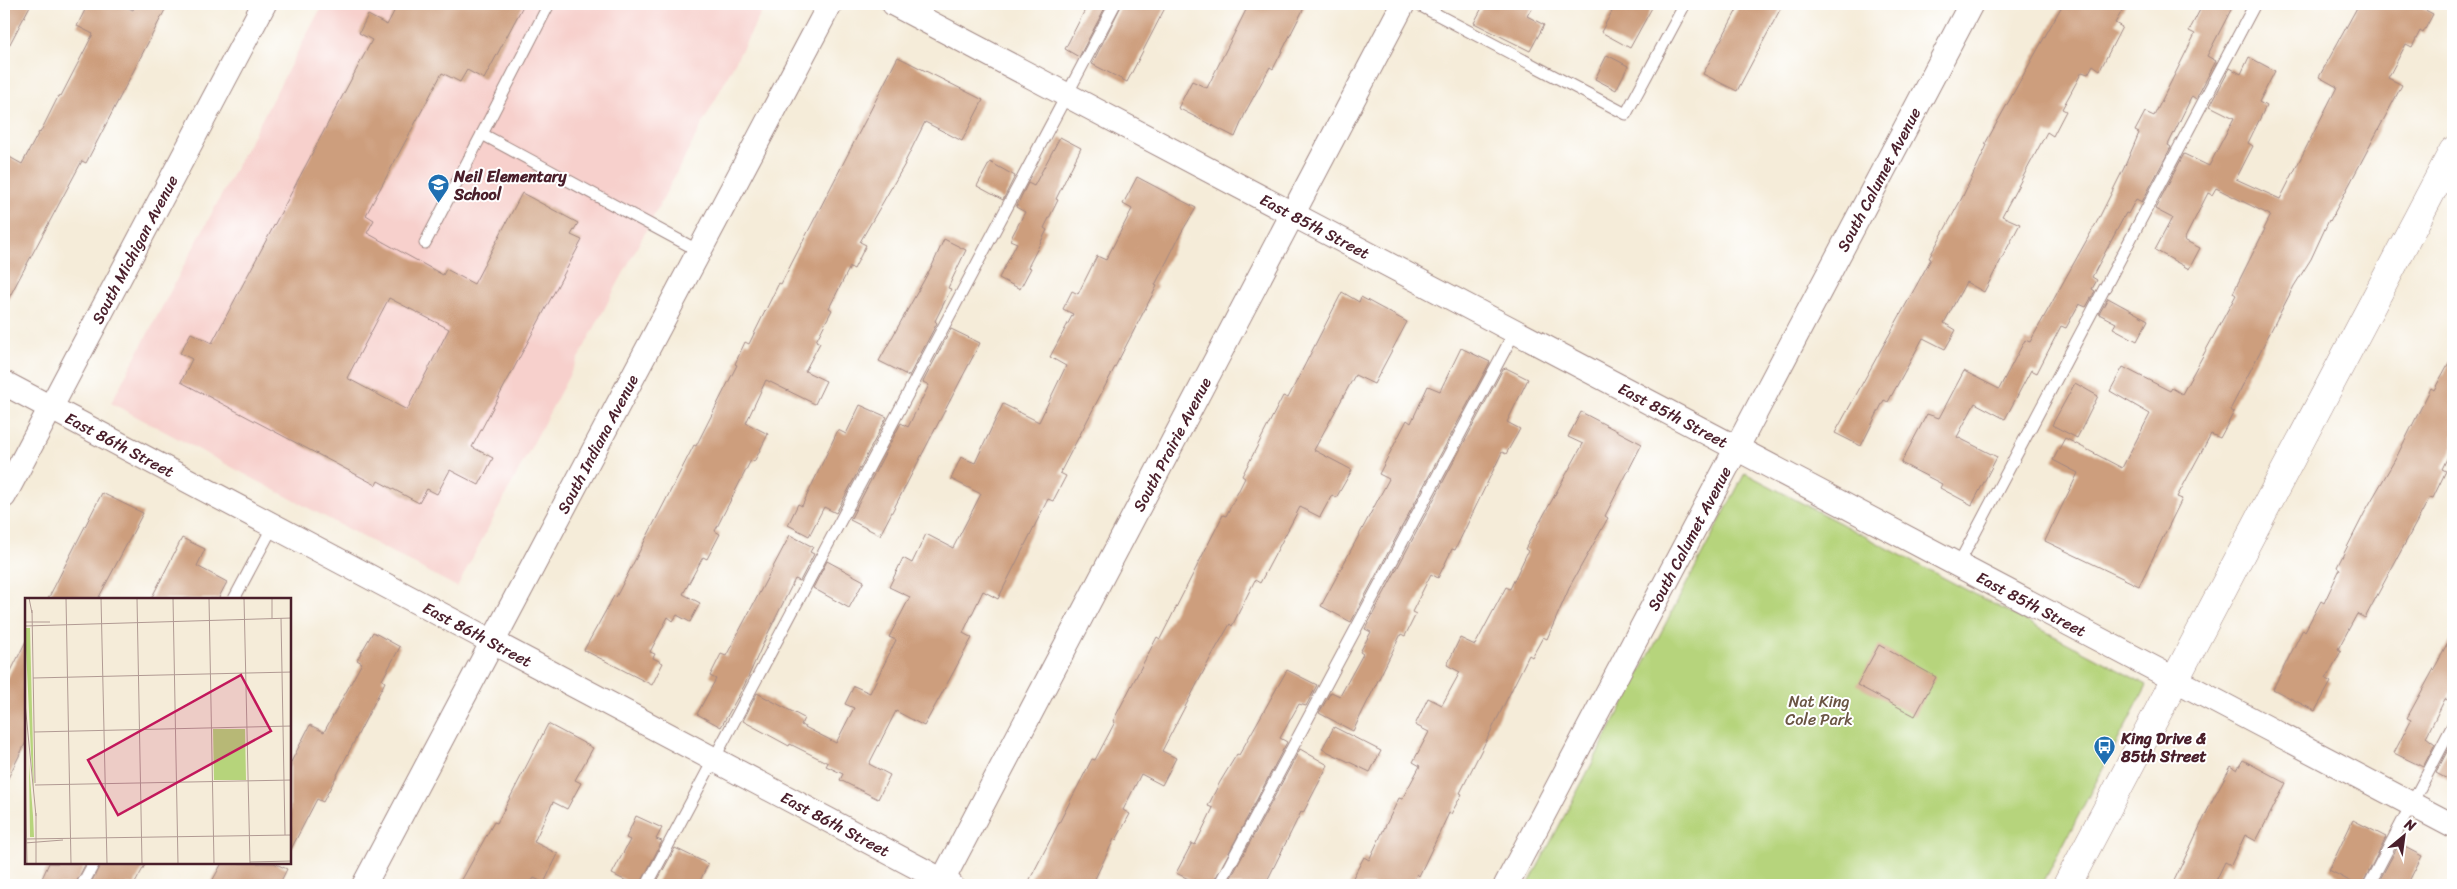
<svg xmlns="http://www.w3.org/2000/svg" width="2457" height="889" font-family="Sriracha,sans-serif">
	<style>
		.built { fill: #f7d0cc }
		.green { fill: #b6d47b; stroke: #807a53 }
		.building { fill: #cd9e7d; fill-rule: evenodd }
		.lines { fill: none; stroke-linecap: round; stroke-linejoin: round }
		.lane-casing { stroke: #a08682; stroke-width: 13 }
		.street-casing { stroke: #a08682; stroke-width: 26 }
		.secondary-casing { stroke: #a08682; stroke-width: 29 }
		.lane { stroke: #fff; stroke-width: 11 }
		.street { stroke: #fff; stroke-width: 24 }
		.secondary { stroke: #fff; stroke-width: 28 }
		.labels { text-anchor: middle; stroke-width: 4; stroke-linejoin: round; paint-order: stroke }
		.poi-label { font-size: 16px; font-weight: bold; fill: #4a1f2b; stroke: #fff; text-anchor: start }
		.street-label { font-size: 16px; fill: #4a1f2b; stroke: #fff }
		.park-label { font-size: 16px; fill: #6a5543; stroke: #fff }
		.inset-road { fill: none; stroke: #b19a93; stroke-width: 1 }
		.view { fill: #c2185b; fill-opacity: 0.15; stroke: #c2185b; stroke-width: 2.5 }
		.inset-edge { fill: none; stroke: #4a1f2b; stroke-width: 2.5 }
	</style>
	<rect width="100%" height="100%" fill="#fff"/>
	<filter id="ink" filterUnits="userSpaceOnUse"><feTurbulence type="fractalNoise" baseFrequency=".02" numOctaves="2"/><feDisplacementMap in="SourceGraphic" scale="10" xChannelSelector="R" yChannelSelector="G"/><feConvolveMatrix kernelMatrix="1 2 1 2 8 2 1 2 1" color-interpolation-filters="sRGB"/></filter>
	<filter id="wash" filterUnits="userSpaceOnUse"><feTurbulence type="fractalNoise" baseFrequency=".0096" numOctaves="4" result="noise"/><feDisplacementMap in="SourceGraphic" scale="20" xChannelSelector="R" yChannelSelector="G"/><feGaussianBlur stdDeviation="1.12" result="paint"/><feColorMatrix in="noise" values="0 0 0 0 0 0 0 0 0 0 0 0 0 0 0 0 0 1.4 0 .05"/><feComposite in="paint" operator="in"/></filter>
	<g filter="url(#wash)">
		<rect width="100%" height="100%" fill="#f5ecd9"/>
		<!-- built -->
		<polygon class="built" points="323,4 766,4 457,587 111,403"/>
		<!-- green -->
		<polygon class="green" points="1745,473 2147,685 2042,885 1528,885"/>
		<g id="blocks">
			<!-- building -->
			<g class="building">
				<polygon points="4,4 31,4 4,55"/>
				<polygon points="88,4 120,4 133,10 136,4 168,4 86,163 82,161 4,307 4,154 22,164 39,132 40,133 59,95 61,96 93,34 77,26"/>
				<path d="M398,4H524L484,79L467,70L460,82L442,73L366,215L374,220L367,233L443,275L446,269L474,284L522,193L578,223L571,235L582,240L472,447L493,458L479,485L450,470L437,494L427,489L419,503L378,481L376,485L181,382L192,359L180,353L191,333L212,343L372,40L359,33L368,15L387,25ZM389,298L449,329L407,410L347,378Z"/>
				<polygon points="1088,4 1107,4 1079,57 1065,49"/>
				<polygon points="1122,4 1167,4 1127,82 1092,64"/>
				<polygon points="1249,4 1306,4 1273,69 1270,67 1247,109 1235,137 1178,108 1192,81 1207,88"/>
				<polygon points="1484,4 1534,4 1527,16 1544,25 1530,51 1474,23"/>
				<polygon points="1616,4 1654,4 1630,48 1601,32"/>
				<polygon points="1740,4 1783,4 1737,91 1703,74"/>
				<polygon points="2063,4 2126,4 2115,23 2122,27 2100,70 2093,65 2088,74 2082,72 2062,109 2066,111 2053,136 2047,132 2002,216 2020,224 1984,292 1966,282 1944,323 1956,330 1945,349 1923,338 1888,402 1884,400 1861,446 1835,433 1931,259 1929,258 1963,196 1987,145 1985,144"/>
				<polygon points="2203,4 2234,4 2207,56 2216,61 2196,99 2192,96 2168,145 2171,147 2142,202 2136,199 2128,214 2126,213 2092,277 2097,280 2092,289 2095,291 2086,307 2079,304 2066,328 2061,326 2037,373 2031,370 2005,419 1975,403 1957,437 1997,457 1972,505 1940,488 1942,484 1901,463 1927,414 1939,418 1964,371 1999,389 2025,340 2030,342 2099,218 2124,168 2139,133 2135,131 2145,112 2154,116 2195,34 2189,31"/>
				<polygon points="2359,4 2414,4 2433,14 2423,33 2420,31 2412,47 2406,44 2388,78 2402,85 2330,221 2329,220 2311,259 2294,286 2230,410 2234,412 2220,438 2211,434 2177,497 2182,499 2139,586 2045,541 2078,473 2053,460 2065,438 2122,468 2150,414 2110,391 2123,367 2170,391 2172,388 2182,394 2236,295 2233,293 2265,229 2263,229 2270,215 2216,188 2212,195 2208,193 2184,240 2200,248 2189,269 2155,250 2172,218 2155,209 2184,154 2209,166 2234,118 2210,106 2230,68 2241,74 2249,57 2275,71 2259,102 2266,106 2248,143 2253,146 2236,179 2280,199 2337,87 2319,77"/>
				<polygon points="1607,55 1628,66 1616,90 1595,79"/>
				<polygon points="898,57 983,100 962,141 925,122 904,164 905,164 860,242 866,245 854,269 850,267 829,308 832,310 816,341 820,343 805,371 826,381 815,404 766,380 746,423 768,434 754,462 751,460 715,531 720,534 707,559 703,557 683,594 700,603 690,622 677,615 673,621 668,617 650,652 655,654 653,658 663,663 652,685 584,650 614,596 616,597 694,445 696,446 737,365 735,364 745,342 749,344 779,283 781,284"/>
				<polygon points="1060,137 1081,148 1056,199 1058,200 1044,228 1047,230 1028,267 1031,268 1020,289 999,278 1017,243 1010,240 1025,212 1016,207 1028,183 1034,186"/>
				<polygon points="990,162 1015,176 1003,200 977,186"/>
				<polygon points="1137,177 1196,208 1181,233 1155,285 1157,286 1060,473 1066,476 1053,501 1048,499 998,599 983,591 963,633 972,638 924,726 896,711 869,764 890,775 878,799 840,780 843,774 826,766 828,763 790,744 789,746 743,721 757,693 804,718 801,725 836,743 854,708 845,704 854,686 870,693 896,640 889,637 910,597 889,587 903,558 912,563 926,534 953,548 981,494 951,479 961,457 975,463 1003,404 1039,422 1066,366 1050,357 1073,314 1063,309 1072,291 1078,294 1097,256 1106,260 1132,209 1123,204"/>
				<polygon points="944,239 966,250 948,288 951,289 935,321 937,323 909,376 879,361 933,264"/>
				<polygon points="1342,292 1359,302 1361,297 1407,322 1374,384 1355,375 1314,450 1352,470 1336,498 1332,495 1320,517 1300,507 1260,583 1255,580 1232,626 1230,624 1211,657 1162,751 1176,758 1162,785 1141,774 1123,810 1130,814 1116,840 1114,839 1092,885 1027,885 1092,759 1095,760 1115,722 1113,721 1157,637 1160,639 1223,515 1226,516 1245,478 1242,476 1283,396 1288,398"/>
				<polygon points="2108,298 2148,320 2137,341 2113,328 2116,323 2099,314"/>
				<polygon points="951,329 980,343 880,535 850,520 901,423 908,427 929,385 923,382"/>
				<polygon points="1461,348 1490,362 1351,622 1321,606 1389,479 1379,474 1407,420 1411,423 1428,386 1440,391"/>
				<polygon points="2453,355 2453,446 2442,469 2446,471 2433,498 2430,497 2365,618 2357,614 2338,649 2341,651 2326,679 2331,682 2315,711 2273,689 2303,629 2305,631 2321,601 2324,603 2340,569 2337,567 2367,508 2396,458 2431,388 2434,390"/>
				<polygon points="1506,368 1528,379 1507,422 1520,429 1506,454 1502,452 1455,550 1452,549 1438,578 1431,574 1412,612 1416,614 1405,636 1401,634 1353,731 1319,713 1331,692 1340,696 1363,654 1360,652 1371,632 1365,629 1503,369"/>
				<polygon points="2075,383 2098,396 2077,438 2052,425"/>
				<polygon points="860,405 887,417 836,513 824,507 809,536 788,525 798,504 802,506 838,430 846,434"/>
				<polygon points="1581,412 1642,444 1605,516 1608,518 1571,584 1547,639 1543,637 1532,657 1529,655 1460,793 1462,794 1451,814 1449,813 1419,876 1417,874 1411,885 1349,885 1364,857 1369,860 1399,798 1402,799 1420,766 1413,762 1429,732 1415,725 1428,698 1442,705 1460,672 1447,665 1460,638 1475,645 1506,587 1510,589 1528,551 1525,549 1583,444 1568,437"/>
				<polygon points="102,493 143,513 129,540 98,599 48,599"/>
				<polygon points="790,535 813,547 810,552 814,554 800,581 795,579 768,633 744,686 721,727 697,714 716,679 710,676 721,654 726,656"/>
				<polygon points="182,538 205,549 197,566 227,582 218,599 151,599"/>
				<polygon points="827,561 864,581 849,608 813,588"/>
				<polygon points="373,632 400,647 382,680 385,682 323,802 317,799 290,851 290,764 310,725 324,732 362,663 357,660"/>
				<polygon points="2453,634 2453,689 2447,700 2445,699 2426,737 2435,744 2423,767 2394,753 2411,720 2407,718"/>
				<polygon points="26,641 26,742 4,786 4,685"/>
				<polygon points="1879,645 1936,677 1915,716 1857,685"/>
				<polygon points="1287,670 1317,685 1306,706 1299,704 1280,738 1287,742 1212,885 1201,885 1176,873 1192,843 1195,845 1213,808 1208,806 1220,782 1237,754 1239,755"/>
				<polygon points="548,724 593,748 575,780 581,783 567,809 553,802 534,842 558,854 544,883 534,878 529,885 459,885 494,822 497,823"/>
				<polygon points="1334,727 1381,751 1370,772 1322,749"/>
				<polygon points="1300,749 1328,765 1303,813 1301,812 1265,885 1227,885"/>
				<polygon points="2448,750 2453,753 2453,782 2436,773"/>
				<polygon points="2243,760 2286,783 2256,841 2245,835 2231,865 2225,862 2214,885 2172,885 2214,797 2231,766 2237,770"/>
				<polygon points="636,816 662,828 656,839 662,841 640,885 635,885 612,874 630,840 626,838"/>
				<polygon points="2353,820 2386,837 2362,885 2357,885 2329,870"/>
				<polygon points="2399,844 2422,856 2407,885 2377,885"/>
				<polygon points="675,848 708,864 698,885 655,885"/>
				<polygon points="49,863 86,863 75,885 39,885"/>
				<polygon points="101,863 146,863 134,885 90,885"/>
				<polygon points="222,863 274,863 287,869 279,885 210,885"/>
			</g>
		</g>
	</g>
	<g filter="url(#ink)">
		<use href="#blocks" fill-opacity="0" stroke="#a08682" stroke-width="1"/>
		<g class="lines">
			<defs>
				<g id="lane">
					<polyline points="1417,4 1626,114 1685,4"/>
					<polyline points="482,134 549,4"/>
					<polyline points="425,243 482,134 699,251"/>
					<polyline points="1958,565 2255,4"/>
					<polyline points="234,599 273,526"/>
					<polyline points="82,885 94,863"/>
					<polyline points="647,885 1115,4"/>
					<polyline points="1219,885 1515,331"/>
					<polyline points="2369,885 2453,725"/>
				</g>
				<g id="street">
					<path id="s1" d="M894,4L2453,826"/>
					<path id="s2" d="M4,383L951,885"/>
					<path id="s3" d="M4,496L264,4"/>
					<path id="s4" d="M364,885L830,4"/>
					<path id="s5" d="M940,885L1403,4"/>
					<path id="s6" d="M1506,885L1971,4"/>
				</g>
				<polyline id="secondary" points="2067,885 2453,151"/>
			</defs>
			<!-- lane casing -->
			<use href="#lane" class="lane-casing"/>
			<!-- street casing -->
			<use href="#street" class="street-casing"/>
			<!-- secondary casing -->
			<use href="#secondary" class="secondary-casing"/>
			<!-- lane -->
			<use href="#lane" class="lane"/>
			<!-- street -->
			<use href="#street" class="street"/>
			<!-- secondary -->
			<use href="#secondary" class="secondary"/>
		</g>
	</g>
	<!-- icons -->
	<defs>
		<symbol id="school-pin" viewBox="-11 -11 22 30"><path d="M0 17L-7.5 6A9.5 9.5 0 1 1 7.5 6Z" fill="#1f6fb2" stroke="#fff"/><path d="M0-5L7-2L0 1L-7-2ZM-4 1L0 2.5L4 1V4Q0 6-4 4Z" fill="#fff"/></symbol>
		<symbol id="bus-pin" viewBox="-11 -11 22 30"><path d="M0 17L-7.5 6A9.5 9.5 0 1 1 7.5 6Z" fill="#1f6fb2" stroke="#fff"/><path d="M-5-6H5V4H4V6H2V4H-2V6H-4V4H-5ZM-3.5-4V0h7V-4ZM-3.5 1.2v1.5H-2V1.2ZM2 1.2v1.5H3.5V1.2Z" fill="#fff"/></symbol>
	</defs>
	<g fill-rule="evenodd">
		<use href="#school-pin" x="426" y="172" width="25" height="34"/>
		<use href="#bus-pin" x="2092" y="734" width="25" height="34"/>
	</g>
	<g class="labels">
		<!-- poi labels -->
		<g class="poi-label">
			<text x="454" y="182">Neil Elementary<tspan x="454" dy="18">School</tspan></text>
			<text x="2121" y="744">King Drive &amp;<tspan x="2121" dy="18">85th Street</tspan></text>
		</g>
		<!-- street labels -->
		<g class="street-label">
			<text dy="6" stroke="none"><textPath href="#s6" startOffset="798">South Calumet Avenue</textPath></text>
			<text dy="6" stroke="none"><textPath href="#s1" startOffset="476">East 85th Street</textPath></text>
			<text dy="6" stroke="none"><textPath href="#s3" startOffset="279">South Michigan Avenue</textPath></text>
			<text dy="6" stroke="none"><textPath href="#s1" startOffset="881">East 85th Street</textPath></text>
			<text dy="6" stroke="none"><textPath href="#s5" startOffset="498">South Prairie Avenue</textPath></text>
			<text dy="6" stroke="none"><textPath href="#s2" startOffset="131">East 86th Street</textPath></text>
			<text dy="6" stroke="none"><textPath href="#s4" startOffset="499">South Indiana Avenue</textPath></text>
			<text dy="6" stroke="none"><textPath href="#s6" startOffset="392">South Calumet Avenue</textPath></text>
			<text dy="6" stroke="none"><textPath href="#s1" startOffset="1286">East 85th Street</textPath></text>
			<text dy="6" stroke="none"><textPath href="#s2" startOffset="536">East 86th Street</textPath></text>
			<text dy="6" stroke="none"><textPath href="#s2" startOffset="941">East 86th Street</textPath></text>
		</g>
		<!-- park labels -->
		<g class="park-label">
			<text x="1819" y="707">Nat King<tspan x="1819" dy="18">Cole Park</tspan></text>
		</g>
	</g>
	<!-- overview -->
	<g transform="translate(25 598)">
		<rect width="266" height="266" fill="#f5ecd9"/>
		<path d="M0,30H5L9,194L6,156ZM188,131H220L221,182H189ZM4,166L8,218L9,239H5Z" fill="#b6d47b"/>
		<path class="inset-road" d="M4,0L7,15M41,0L46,266M76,0L82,266M112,0L117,266M148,0L153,266M184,0L189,266M219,0L225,266M247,0V21M7,12L10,185M256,20L260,237M0,24H25M0,28L267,20M8,80L267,74M0,105L11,218M9,134L267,128M0,153L2,266M10,187L267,182M11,215V266M0,241L267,237M0,245L38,242M225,264L267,263"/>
		<path class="view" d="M216,77L246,133L93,217L63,162Z"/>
		<rect width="266" height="266" class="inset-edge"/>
	</g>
	<!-- margin -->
	<rect width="2457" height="889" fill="none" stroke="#fff" stroke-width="20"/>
	<!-- north arrow -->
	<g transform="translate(2404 836) rotate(29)" stroke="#ffffff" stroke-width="4" paint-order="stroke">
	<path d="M0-4L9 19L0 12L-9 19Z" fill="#4a1f2b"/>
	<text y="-8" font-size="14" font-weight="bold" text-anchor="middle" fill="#4a1f2b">N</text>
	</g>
</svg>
